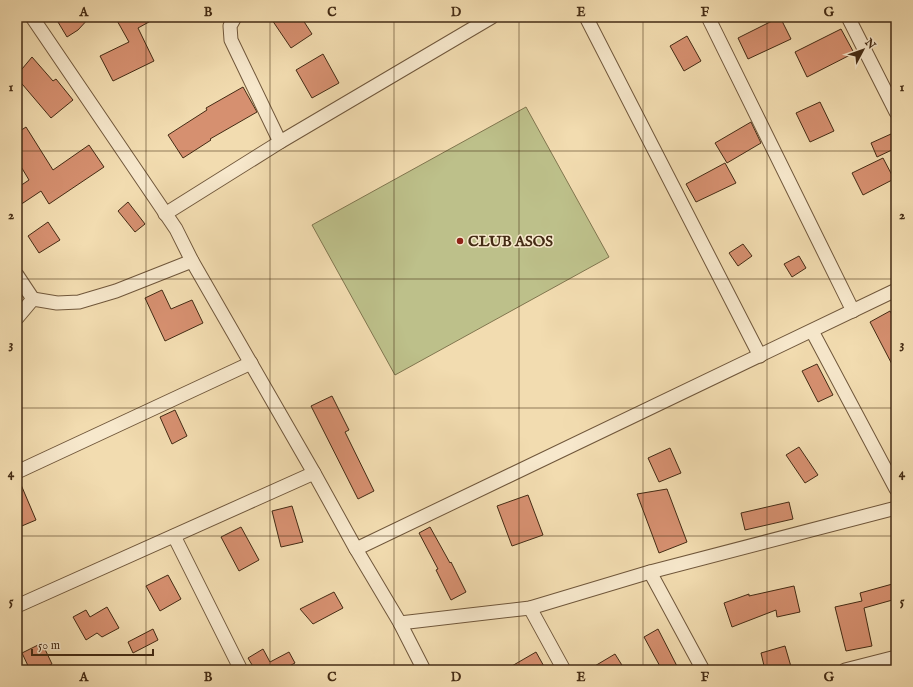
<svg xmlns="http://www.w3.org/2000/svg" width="913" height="687" font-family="'IM FELL English',serif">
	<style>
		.green { fill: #bdc08a; stroke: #80764f }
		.building { fill: #d69070; stroke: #442b14 }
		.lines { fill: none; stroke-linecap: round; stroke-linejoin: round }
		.minor-casing { stroke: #70573b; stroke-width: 15 }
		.minor { stroke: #f7e8cc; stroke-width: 13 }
		.grid { fill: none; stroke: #442b14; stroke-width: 1; stroke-opacity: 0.55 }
		.poi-dot { fill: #8f2418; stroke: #f7e8cc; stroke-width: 1.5 }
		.labels { text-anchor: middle; stroke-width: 3; stroke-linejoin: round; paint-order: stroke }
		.poi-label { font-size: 15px; font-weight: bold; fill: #442b14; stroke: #f7e8cc; text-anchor: start }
		.neatline { fill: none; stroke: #442b14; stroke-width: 1.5 }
		.grid-label { font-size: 13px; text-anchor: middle; font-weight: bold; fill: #442b14 }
	</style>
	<rect width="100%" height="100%" fill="#f2dcb0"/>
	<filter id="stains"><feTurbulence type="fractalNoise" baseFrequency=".005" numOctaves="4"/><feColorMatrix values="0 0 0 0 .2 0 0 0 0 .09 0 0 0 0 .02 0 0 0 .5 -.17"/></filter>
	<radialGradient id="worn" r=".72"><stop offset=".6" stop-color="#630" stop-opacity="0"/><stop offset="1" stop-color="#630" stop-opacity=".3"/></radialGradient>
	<!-- green -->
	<polygon class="green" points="526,107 609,257 395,375 312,225"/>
	<!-- building -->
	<g class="building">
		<polygon points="55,17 90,17 78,30 67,37"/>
		<polygon points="115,17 158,17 138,28 154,61 113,81 100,56 129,42"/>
		<polygon points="270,17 301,17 312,34 291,48"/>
		<polygon points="780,17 791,39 748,59 738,38"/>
		<polygon points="841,29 854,53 807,77 795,52"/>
		<polygon points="687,36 701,61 684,71 670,46"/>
		<polygon points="323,54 339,83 312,98 296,70"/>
		<polygon points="32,57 53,81 56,79 73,100 51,118 17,78 17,75"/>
		<polygon points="243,87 257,112 210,139 211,140 183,158 168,135 207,110 206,108"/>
		<polygon points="820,102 834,131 810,142 796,113"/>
		<polygon points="751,122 761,143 727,163 715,143"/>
		<polygon points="26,127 53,170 89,145 104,167 49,204 41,191 17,207 17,188 29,180 17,160 17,133"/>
		<polygon points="891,134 896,144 896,148 877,157 871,143"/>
		<polygon points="883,158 894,179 863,195 852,173"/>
		<polygon points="725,163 736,183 696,202 686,184"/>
		<polygon points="128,202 145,224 135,232 118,211"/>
		<polygon points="48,222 60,240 39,253 28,236"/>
		<polygon points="743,244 752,256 738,266 729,253"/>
		<polygon points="799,256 806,268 792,277 784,264"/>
		<polygon points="162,290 171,309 192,300 203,323 165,341 145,298"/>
		<polygon points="890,311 896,322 896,372 870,322"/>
		<polygon points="817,364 833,395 818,402 802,371"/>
		<polygon points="332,396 349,430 345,432 374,491 358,499 311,406"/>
		<polygon points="175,410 187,436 172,444 160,417"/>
		<polygon points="799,447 818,475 805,483 786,455"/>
		<polygon points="670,448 681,473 659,482 648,458"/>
		<polygon points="17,480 19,480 36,520 17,528"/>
		<polygon points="667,489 687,542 659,553 637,494"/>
		<polygon points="528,495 543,535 512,546 497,506"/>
		<polygon points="789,502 793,519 745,530 741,513"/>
		<polygon points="292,506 303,542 281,547 272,511"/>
		<polygon points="241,527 259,560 239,571 221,537"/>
		<polygon points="430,527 450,563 451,562 466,592 451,600 436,570 438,569 419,533"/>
		<polygon points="168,575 181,599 160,611 146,586"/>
		<polygon points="896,583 896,599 864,608 872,646 846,651 835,607 862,601 860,593"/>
		<polygon points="794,586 800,612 777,617 776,610 732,627 724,603 749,594 749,596"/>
		<polygon points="334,592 343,608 313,624 300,609"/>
		<polygon points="107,607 119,628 102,637 97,633 86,640 73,617 86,610 90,617"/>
		<polygon points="153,629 158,640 133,653 128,642"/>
		<polygon points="658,629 679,670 662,670 644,637"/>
		<polygon points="42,643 52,664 40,670 30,670 22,653"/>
		<polygon points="785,646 792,670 765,670 761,653"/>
		<polygon points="263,649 270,662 289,652 295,663 282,670 255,670 248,658"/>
		<polygon points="536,652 546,670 505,670"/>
		<polygon points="615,654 625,670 588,670"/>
	</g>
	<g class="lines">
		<defs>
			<g id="minor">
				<polyline points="32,17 176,229 192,261 314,473 356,549 400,623 424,670"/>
				<polyline points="235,17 230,26 231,40 280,142"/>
				<polyline points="586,17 760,356"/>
				<polyline points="708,17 853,311"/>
				<polyline points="848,17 896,112"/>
				<polyline points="165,214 280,142 492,17"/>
				<polyline points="17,275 33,299"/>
				<polyline points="17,318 33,299 57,303 79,302 116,291 192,261"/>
				<polyline points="812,331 896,489"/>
				<polyline points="17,472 251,363"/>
				<polyline points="174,536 241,670"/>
				<polyline points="356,549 896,290"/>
				<polyline points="650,572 703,670"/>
				<polyline points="17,606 314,473"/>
				<polyline points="530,608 564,670"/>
				<polyline points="400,623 530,608 650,572 896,508"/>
				<polyline points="845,670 896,657"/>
			</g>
		</defs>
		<!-- minor casing -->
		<use href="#minor" class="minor-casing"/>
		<!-- minor -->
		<use href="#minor" class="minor"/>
	</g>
	<!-- grid -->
	<path class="grid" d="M146,17V670M270,17V670M394,17V670M519,17V670M643,17V670M767,17V670M17,151H896M17,279H896M17,408H896M17,536H896"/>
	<!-- markers -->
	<circle class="poi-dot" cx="460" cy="241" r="4"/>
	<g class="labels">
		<!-- poi labels -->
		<g class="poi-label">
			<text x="468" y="246">CLUB ASOS</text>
		</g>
	</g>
	<!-- margin -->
	<rect width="913" height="687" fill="none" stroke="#f2dcb0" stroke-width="44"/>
	<!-- north arrow -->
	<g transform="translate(863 50) rotate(49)" stroke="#f7e8cc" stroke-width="3" paint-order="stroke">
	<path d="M0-3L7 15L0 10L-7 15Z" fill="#442b14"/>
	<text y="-6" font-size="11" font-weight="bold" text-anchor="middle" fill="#442b14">N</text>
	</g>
	<!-- scale -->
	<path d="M32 649v6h121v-6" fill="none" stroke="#442b14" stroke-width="2"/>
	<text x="38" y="649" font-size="12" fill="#442b14" stroke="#f7e8cc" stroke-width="3" paint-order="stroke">50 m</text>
	<rect x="22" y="22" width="869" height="643" class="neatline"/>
	<g class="grid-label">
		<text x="84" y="16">A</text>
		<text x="208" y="16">B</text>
		<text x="332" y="16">C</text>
		<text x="456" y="16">D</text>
		<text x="581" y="16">E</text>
		<text x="705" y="16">F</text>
		<text x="829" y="16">G</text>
		<text x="11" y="91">1</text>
		<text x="902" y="91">1</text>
		<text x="11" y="219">2</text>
		<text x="902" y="219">2</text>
		<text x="11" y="348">3</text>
		<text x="902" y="348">3</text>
		<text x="11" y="477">4</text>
		<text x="902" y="477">4</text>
		<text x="11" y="605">5</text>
		<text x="902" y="605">5</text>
		<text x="84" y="681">A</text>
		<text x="208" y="681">B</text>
		<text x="332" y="681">C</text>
		<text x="456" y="681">D</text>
		<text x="581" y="681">E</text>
		<text x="705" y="681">F</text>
		<text x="829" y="681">G</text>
	</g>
	<rect width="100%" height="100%" filter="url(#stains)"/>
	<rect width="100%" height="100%" fill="url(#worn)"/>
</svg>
